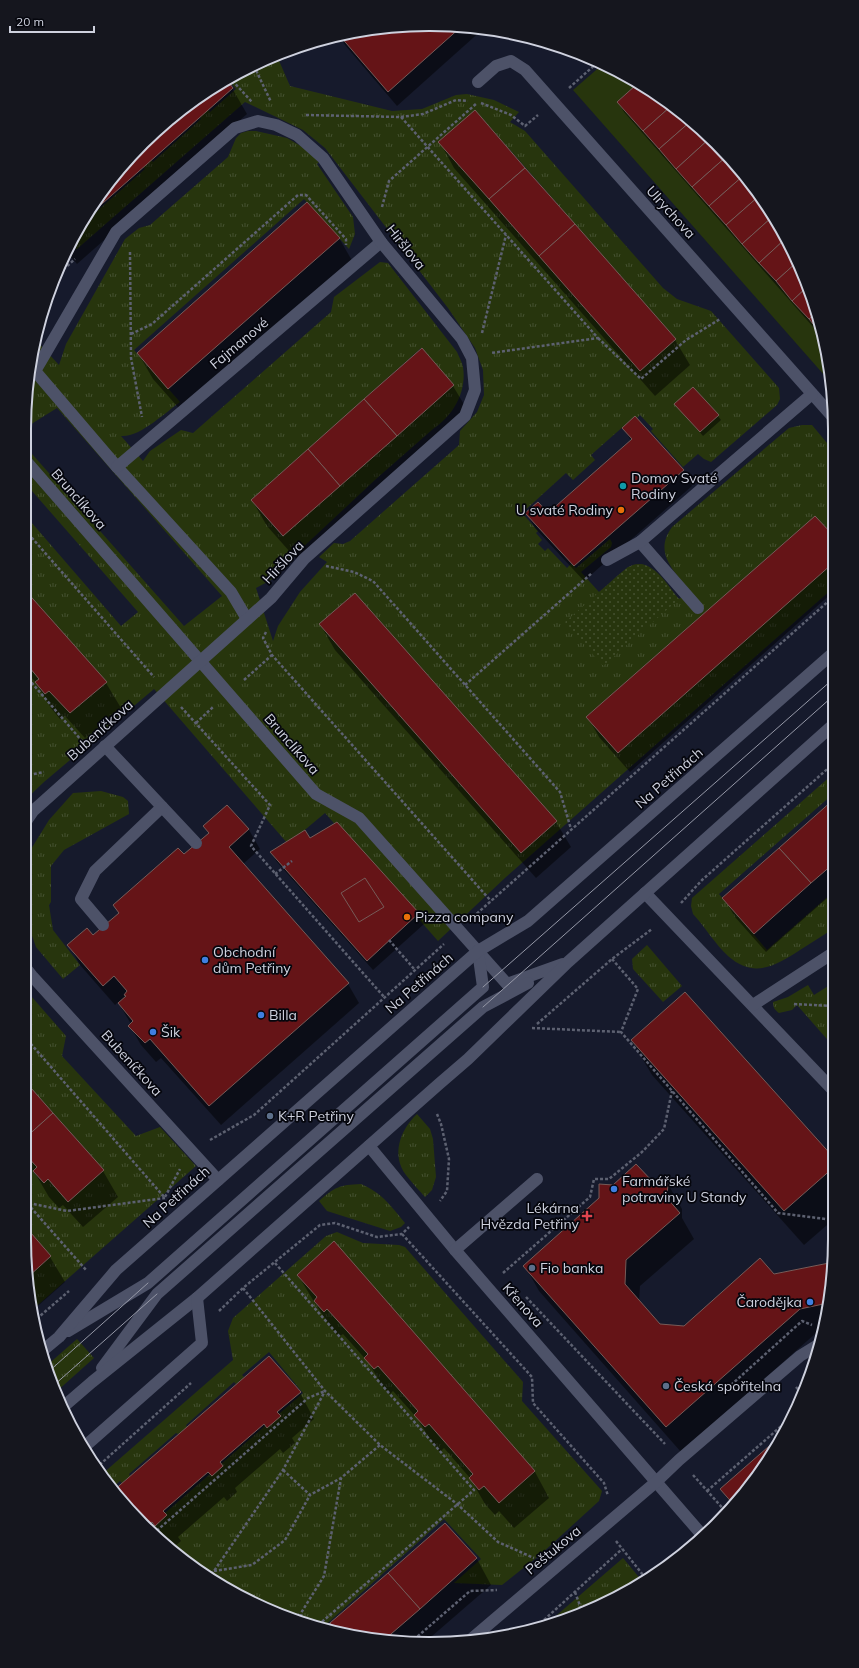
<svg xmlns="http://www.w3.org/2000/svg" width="859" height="1668" font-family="Mulish,sans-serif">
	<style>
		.grass { fill: url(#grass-tufts); fill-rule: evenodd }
		.park { fill: url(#park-dots) }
		.garden { fill: #27350d }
		.shadow { fill: #0007 }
		.building { fill: #651417; stroke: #765b58 }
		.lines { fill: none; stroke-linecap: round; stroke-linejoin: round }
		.path { stroke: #5d6171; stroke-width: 2.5; stroke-dasharray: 3 2; stroke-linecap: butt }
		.minor { stroke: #4d5268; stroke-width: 12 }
		.tram { stroke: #9598a7; stroke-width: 1 }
		.culture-dot { fill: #0f9aa8; stroke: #05060d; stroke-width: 1.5 }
		.food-dot { fill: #e8710a; stroke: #05060d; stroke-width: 1.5 }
		.shop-dot { fill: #3f7fe0; stroke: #05060d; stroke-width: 1.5 }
		.service-dot { fill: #5c6f8a; stroke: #05060d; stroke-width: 1.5 }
		.health-dot { fill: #e0444e; stroke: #05060d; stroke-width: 1.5 }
		.labels { text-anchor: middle; stroke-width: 3.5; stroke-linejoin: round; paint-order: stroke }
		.street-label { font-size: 14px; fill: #ced1de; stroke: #05060d }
		.poi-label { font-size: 14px; fill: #ced1de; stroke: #05060d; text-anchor: start }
		.rim { fill: none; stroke: #ced1de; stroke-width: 2 }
	</style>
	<defs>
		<pattern id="grass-tufts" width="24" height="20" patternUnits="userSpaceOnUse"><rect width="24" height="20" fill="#27350d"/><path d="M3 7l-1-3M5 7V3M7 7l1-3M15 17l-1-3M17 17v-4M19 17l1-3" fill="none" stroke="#455130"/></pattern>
		<pattern id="park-dots" width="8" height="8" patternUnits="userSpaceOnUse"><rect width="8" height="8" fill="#27350d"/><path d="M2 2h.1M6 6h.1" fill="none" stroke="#455130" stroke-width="1.8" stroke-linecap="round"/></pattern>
	</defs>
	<rect width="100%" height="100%" fill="#161a2c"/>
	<!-- grass -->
	<g class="grass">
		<path d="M277,56L290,86L392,111L422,109L456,95L467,94L494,100L519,112L510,122L525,131L663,288L677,299L711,311L779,388L780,399L777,405L711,462L704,459L698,454L683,467L651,431L653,429L640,415L636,419L634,417L591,455L595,460L573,480L566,473L522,513L538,531L536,533L542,540L538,544L545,551L548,548L567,568L571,564L576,568L610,539L612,543L611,547L581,572L599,592C608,585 617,575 627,568C649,552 666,587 679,599L690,591C674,571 653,553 672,527L789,428L802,425H812L832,449V534L815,516L586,717L618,753L832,564V589L506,877L438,941L325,813L288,844L154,689L44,782L24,801L25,662L39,679L35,682L45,694L49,691L70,713L107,682L25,590V515L121,626L138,612L25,483V446L184,626L222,596L57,408L25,428V403L35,339L59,365L66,344L125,239L139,228L150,225L228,157L236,138L241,133L248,131H256L287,138L306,149L319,162L317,164L353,217L355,234L349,249L304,199L134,350L180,402C166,412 139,438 121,436L143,461L150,451L181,430L193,433L331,312L334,297L380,262L388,263L457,352C459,357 462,362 463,367C467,392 453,416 433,429L376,479L284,565L271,580L256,588L273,641L278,626L300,592L327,562L319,557L334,543L343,544L350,541L459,445L460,431L477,412L484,395L483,370L475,348L448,308L325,148L303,130L245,102L77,249L68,247L82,225L88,219L87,217L94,210L96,212L145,169L143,167L151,160L153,162L201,119L200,117L208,110L210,112L236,89L227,78ZM475,110L676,339L640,371L439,142ZM421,348L454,385L282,536L251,500ZM693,387L719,415L700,432L675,404ZM355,593L557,821L521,853L319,624Z"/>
		<path d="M833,774V794L719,894L767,950L833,892V929C822,936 811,943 800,950C775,966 754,979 728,956C715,944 705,927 693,914L691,906L692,898Z"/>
		<polygon points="101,791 123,797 128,801 129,814 64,850 51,866 51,902 49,905 53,930 80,965 63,979 36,947 24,913 24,883 28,854 49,820 73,793"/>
		<polygon points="647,945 682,986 663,1002 633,969 632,959"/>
		<path d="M833,983V1046L797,1005L792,1010L779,1013C775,1010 773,1008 773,1002L788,997L808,985L814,995Z"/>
		<polygon points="24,988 66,1036 62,1056 136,1136 160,1127 196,1166 31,1311 28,1277 51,1256 24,1225 24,1153 37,1167 33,1172 44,1183 48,1179 68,1202 104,1170 24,1080"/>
		<path d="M417,1114L430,1129L433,1139L436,1177L432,1190L425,1197C419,1190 412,1183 406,1175C391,1155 400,1130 417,1114Z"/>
		<path d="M361,1184C382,1193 391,1206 405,1223L401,1227L390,1231L327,1211L319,1201C335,1187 339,1185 361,1184Z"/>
		<path d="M337,1232L363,1243L399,1245L405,1247L523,1382L522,1401L602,1491L599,1501L541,1554L502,1585L454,1583L481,1559L444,1519L321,1629L274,1613L204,1576L162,1543L148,1528L153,1524L154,1526L166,1515L165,1513L210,1474L212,1476L223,1466L221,1464L303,1393L269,1352L242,1375L244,1377L236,1384L234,1382L186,1425L187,1427L178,1434L176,1433L129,1474L130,1476L122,1483L120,1481L111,1489L101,1475L233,1360L228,1331L233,1318L326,1236ZM334,1242L535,1471L499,1503L484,1486L479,1490L469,1478L473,1474L429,1424L425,1427L415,1415L418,1411L378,1366L374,1369L368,1354L327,1309L324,1312L314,1301L317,1297L297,1275Z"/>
		<polygon points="77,1339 94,1358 56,1392 45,1367"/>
		<polygon points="623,1558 643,1582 585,1613 543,1627"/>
	</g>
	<!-- park -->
	<path class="park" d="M641,564C658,567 668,586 679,599L603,666L565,622L628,567Z"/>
	<!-- garden -->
	<polygon class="garden" points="603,64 609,66 636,85 617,102 819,331 831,376 832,384 573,90"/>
	<!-- shadow -->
	<g class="shadow">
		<polygon points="456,25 483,29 397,106 345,45 340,36 377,27"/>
		<polygon points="225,80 232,88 247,114 77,264 66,251 108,182 162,124"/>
		<polygon points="637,85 697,124 753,186 804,275 821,336 624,112 618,102"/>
		<polygon points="440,142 675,340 690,365 655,396 454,168"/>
		<polygon points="339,238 354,264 184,414 153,379 138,353"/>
		<polygon points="58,271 61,276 54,283"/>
		<polygon points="453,386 468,411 298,561 267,526 252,500"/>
		<polygon points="676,404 718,416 721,420 703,436"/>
		<polygon points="624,428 683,471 692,486 584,581 535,528 527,514 548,515 631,441"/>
		<polygon points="832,536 832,593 630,772 599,737 588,717"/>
		<polygon points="25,591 106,683 121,708 85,738 65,716 60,719 51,708 37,684 25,670"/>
		<polygon points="320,624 556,822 571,847 536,878 335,650"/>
		<polygon points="833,801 833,893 766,952 735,917 724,898"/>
		<polygon points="227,806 249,830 260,849 243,864 348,984 359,1003 221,1125 161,1058 156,1062 141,1045 130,1026 131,1024 118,1002 115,1005 80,965 69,945 93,936 209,834 204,826"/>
		<polygon points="337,823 418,914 424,924 373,970 277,862 271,852 310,840"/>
		<polygon points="632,1041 834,1160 834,1219 804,1245 652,1075"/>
		<polygon points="24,1082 103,1171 118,1197 83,1227 63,1205 59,1208 49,1197 35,1173 24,1160"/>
		<polygon points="652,1183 668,1184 682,1209 682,1218 694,1239 640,1286 639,1302 660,1325 684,1327 774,1275 834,1263 823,1333 815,1334 681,1452 539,1291 525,1266 613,1186"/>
		<polygon points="24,1226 50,1257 65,1282 31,1312"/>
		<polygon points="334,1243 535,1472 549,1498 514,1528 499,1511 495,1515 485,1504 470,1478 444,1448 440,1452 431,1441 417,1418 393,1391 390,1394 381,1384 369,1363 343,1334 339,1337 330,1326 313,1300 298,1275"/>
		<polygon points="300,1393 314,1419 292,1438 295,1443 283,1453 280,1449 235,1488 237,1492 227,1501 224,1497 178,1537 181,1541 171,1550 162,1543 114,1492"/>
		<polygon points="782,1436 751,1485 732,1507 722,1489"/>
		<polygon points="445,1525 477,1559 491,1585 424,1643 403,1643 323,1630"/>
	</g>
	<!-- building -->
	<g class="building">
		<polygon points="456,25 462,26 388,92 340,36 377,27"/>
		<polygon points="226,79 233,88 86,218 108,182 162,124"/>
		<polygon points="635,83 670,107 643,131 617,102 636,85"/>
		<polygon points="670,107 691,121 659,149 643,131"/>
		<polygon points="475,110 525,168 489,199 438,142"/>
		<polygon points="691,121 710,138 676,169 659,149"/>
		<polygon points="710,138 727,156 692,187 676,169"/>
		<polygon points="727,156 744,175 709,206 692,187"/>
		<polygon points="525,168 575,224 539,256 489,199"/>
		<polygon points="744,175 751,183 759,196 726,225 709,206"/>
		<polygon points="759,196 771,218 742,244 726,225"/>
		<polygon points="307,202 340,238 168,389 137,353"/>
		<polygon points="771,218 784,240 759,263 742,244"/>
		<polygon points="575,224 676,339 640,371 539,256"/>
		<polygon points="784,240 797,262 776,281 759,263"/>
		<polygon points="797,262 804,275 807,287 792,301 776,281"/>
		<polygon points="807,287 815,314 809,319 792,301"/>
		<polygon points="815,314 819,331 809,319"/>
		<polygon points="422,348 454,385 397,436 364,399"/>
		<polygon points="693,387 719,415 700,432 674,404"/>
		<polygon points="364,399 397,436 340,486 308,449"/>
		<polygon points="635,416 684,470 574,566 525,513 538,502 548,513 632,439 622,428"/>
		<polygon points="308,449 340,486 283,536 251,500"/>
		<polygon points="815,516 832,534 832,564 618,753 586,717"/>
		<polygon points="25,590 107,682 70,713 49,691 45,694 35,682 39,679 25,662"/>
		<polygon points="355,593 557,821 521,853 319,624"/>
		<polygon points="833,800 833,864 811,883 779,848"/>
		<polygon points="227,805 249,829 229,847 349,983 209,1106 150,1039 145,1043 128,1026 133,1021 118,1003 126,996 124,995 127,991 114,976 103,986 67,945 87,928 93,935 119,913 113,905 178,848 184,854 209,833 203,826"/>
		<polygon points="337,822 419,913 367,961 270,852 305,830 310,838"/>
		<polygon points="779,848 811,883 754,934 722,898"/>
		<polygon points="365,878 384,907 359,922 341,893"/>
		<polygon points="685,992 834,1158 834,1167 784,1211 631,1040"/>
		<polygon points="24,1080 53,1113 24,1139"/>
		<polygon points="53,1113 104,1170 68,1202 48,1179 44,1183 33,1171 37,1167 24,1153 24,1139"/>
		<polygon points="636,1164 653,1182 668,1183 667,1198 680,1213 626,1260 625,1284 660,1324 684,1326 760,1258 774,1274 834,1262 828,1303 800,1309 666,1427 523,1266 599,1198 599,1184 613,1185"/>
		<polygon points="24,1225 51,1256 28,1277 24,1238"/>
		<polygon points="334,1241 535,1471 499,1503 484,1486 479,1490 469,1478 473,1474 429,1424 425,1427 414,1415 418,1411 378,1366 374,1369 364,1358 368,1354 327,1309 324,1312 314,1301 317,1297 297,1275"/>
		<polygon points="269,1356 301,1392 277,1412 281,1416 267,1428 264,1424 220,1462 223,1466 212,1476 208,1472 163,1511 167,1515 155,1526 152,1522 146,1526 113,1491"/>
		<polygon points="784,1433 751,1485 734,1505 720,1489"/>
		<polygon points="445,1523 477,1558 420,1609 388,1573"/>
		<polygon points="388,1573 420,1609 384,1640 338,1632 330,1623"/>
		<polygon points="330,1623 338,1632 323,1630"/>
	</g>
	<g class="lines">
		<!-- path -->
		<g class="path">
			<polyline points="254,66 271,102"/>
			<polyline points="229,77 252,102"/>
			<polyline points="569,88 598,62"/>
			<polyline points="481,103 511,115 525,126 538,115"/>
			<polyline points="306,115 401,117 423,114 456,100 468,101"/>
			<polyline points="401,117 598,338 491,353"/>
			<polyline points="382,207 389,181 477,103"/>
			<polyline points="130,252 131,358 142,417"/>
			<polyline points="56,276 75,259"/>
			<polyline points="482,333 506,235"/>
			<polyline points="131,334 152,324 298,195 306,195 346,239 346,245"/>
			<polyline points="598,338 641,379 686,340 720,319"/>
			<polyline points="25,530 154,677"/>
			<polyline points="326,566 354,572 373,581 560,792 571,829"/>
			<polyline points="266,632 263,638 272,655 491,901"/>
			<polyline points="25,675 82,741"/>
			<polyline points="244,680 272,655"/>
			<polyline points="465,685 592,573"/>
			<polyline points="181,707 270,805 251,846 385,998"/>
			<polyline points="196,723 213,707"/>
			<polyline points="24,776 44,772"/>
			<polyline points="275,874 292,861"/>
			<polyline points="681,903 702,880 833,764"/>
			<polyline points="473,917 832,598"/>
			<polyline points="389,940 415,970"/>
			<polyline points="612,959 638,989 621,1032 778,1213 834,1220"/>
			<polyline points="794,1004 833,1006"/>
			<polyline points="537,1024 612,959 652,929"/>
			<polyline points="532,1028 621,1032"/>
			<polyline points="24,1036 165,1198"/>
			<polyline points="437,1114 441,1124 449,1159 447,1191 440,1201"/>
			<polyline points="210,1140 254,1115 444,944"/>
			<polyline points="165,1197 180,1169"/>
			<polyline points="24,1202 67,1211 165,1198"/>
			<polyline points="24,1204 26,1202 87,1271"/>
			<polyline points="402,1234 532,1377 533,1403 604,1483 608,1496"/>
			<polyline points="275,1263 474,1490 316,1627"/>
			<polyline points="503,1273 590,1197 594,1179 609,1179 642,1152 664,1129 672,1091"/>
			<polyline points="243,1288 325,1391 380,1445 457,1504 498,1542 534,1558"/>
			<polyline points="526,1297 665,1444"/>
			<polyline points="219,1311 243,1288 320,1225 335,1223 377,1237 402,1234 409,1227"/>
			<polyline points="33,1322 69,1291"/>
			<polyline points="731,1385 802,1321 812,1325"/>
			<polyline points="796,1387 802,1394"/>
			<polyline points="96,1468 191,1383"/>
			<polyline points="283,1470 310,1495 341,1478 380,1445"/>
			<polyline points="693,1475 727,1513"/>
			<polyline points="707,1491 794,1415"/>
			<polyline points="153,1534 308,1398 325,1391"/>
			<polyline points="616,1541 647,1580"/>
			<polyline points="214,1571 252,1565 285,1540 310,1495"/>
			<polyline points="208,1578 214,1571 283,1470 325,1391"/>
			<polyline points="575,1592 583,1614"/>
			<polyline points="293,1619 301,1613"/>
			<polyline points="301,1622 301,1613 324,1576 341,1478"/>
			<polyline points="533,1630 622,1549"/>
			<polyline points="410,1643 470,1591 497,1590"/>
		</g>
		<!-- minor -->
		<g class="minor">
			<polyline points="478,82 496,66 511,61 525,70 832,416"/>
			<polyline points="35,371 117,467 231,592 247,619"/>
			<polyline points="25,460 316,794 359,818 507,984 563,964"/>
			<polyline points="117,467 381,242"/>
			<polyline points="640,542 698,608"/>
			<polyline points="607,560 640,542 812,394"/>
			<polyline points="105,746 196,843"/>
			<polyline points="24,824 33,811 271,598 304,559 465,416 475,390 472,358 462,339 381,242 323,158 297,135 276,125 258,121 235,128 116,232 41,361 35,371 29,376"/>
			<polyline points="645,893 834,1091"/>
			<polyline points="103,925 81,899 95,871 162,807"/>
			<polyline points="24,966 32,976 218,1180"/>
			<polyline points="753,1005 833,953"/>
			<polyline points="369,1146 455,1250 703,1536"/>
			<polyline points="455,1250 537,1179"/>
			<polyline points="68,1331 148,1283 483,987 478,951"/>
			<polyline points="41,1352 59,1337 116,1270 478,951 528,921 832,654"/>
			<polyline points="102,1368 157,1294 483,1007 528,983"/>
			<polyline points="63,1407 92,1382 197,1298 439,1084 468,1059 568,962 833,725"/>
			<polyline points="83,1448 202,1343 197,1298"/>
			<polyline points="469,1641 656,1482 679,1460 800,1356 821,1343"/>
		</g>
		<!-- tram -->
		<g class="tram">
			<polyline points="483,987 832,680"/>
			<polyline points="483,1007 832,697"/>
			<polyline points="47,1373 148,1283"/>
			<polyline points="53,1386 157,1294"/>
		</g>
	</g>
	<!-- markers -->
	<circle class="culture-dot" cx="623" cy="486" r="4"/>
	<g class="food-dot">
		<circle cx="621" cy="510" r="4"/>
		<circle cx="407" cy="917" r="4"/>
	</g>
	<g class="shop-dot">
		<circle cx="205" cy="960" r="4"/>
		<circle cx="261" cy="1015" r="4"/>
		<circle cx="153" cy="1032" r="4"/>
		<circle cx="614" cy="1189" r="4"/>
		<circle cx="810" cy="1302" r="4"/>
	</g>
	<g class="service-dot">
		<circle cx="270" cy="1116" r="4"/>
		<circle cx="532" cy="1268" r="4"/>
		<circle cx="666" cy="1386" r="4"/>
	</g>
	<path class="health-dot" d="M585 1210h4v4h4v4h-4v4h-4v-4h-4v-4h4z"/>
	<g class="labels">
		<!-- street labels -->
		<g class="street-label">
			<text transform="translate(671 212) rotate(48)" y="5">Ulrychova</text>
			<text transform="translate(406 247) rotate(51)" y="5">Hiršlova</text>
			<text transform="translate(239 343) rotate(-40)" y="5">Fajmanové</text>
			<text transform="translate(79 499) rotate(49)" y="5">Brunclíkova</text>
			<text transform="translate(283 562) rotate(-47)" y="5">Hiršlova</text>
			<text transform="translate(100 730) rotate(-42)" y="5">Bubeníčkova</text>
			<text transform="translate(292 744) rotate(49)" y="5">Brunclíkova</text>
			<text transform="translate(669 778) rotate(-41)" y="5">Na Petřinách</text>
			<text transform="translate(419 983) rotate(-41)" y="5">Na Petřinách</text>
			<text transform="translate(132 1063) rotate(48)" y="5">Bubeníčkova</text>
			<text transform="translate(176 1197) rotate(-42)" y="5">Na Petřinách</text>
			<text transform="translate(523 1305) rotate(49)" y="5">Křenova</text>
			<text transform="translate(553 1550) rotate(-40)" y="5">Peštukova</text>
		</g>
		<!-- poi labels -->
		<g class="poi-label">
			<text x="631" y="483">Domov Svaté<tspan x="631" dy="16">Rodiny</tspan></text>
			<text x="613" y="515" text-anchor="end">U svaté Rodiny</text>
			<text x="415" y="922">Pizza company</text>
			<text x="213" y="957">Obchodní<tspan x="213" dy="16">dům Petřiny</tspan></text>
			<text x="269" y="1020">Billa</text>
			<text x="161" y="1037">Šik</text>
			<text x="278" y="1121">K+R Petřiny</text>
			<text x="622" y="1186">Farmářské<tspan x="622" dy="16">potraviny U Standy</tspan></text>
			<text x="579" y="1213" text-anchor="end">Lékárna<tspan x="579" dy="16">Hvězda Petřiny</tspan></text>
			<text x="540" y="1273">Fio banka</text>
			<text x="802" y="1307" text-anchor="end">Čarodějka</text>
			<text x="674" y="1391">Česká spořitelna</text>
		</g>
	</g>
	<!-- crop -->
	<path d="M0 0H859V1668H0ZM429 31H430A398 398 0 0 1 828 429V1239A398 398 0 0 1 430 1637H429A398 398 0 0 1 31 1239V429A398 398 0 0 1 429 31Z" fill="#15161e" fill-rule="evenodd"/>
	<path class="rim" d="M429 31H430A398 398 0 0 1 828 429V1239A398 398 0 0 1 430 1637H429A398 398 0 0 1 31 1239V429A398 398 0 0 1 429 31Z"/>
	<!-- scale -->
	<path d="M10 26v6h84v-6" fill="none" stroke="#ced1de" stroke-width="2"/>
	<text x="16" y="26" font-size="12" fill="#ced1de" stroke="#05060d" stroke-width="3" paint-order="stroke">20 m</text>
</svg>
